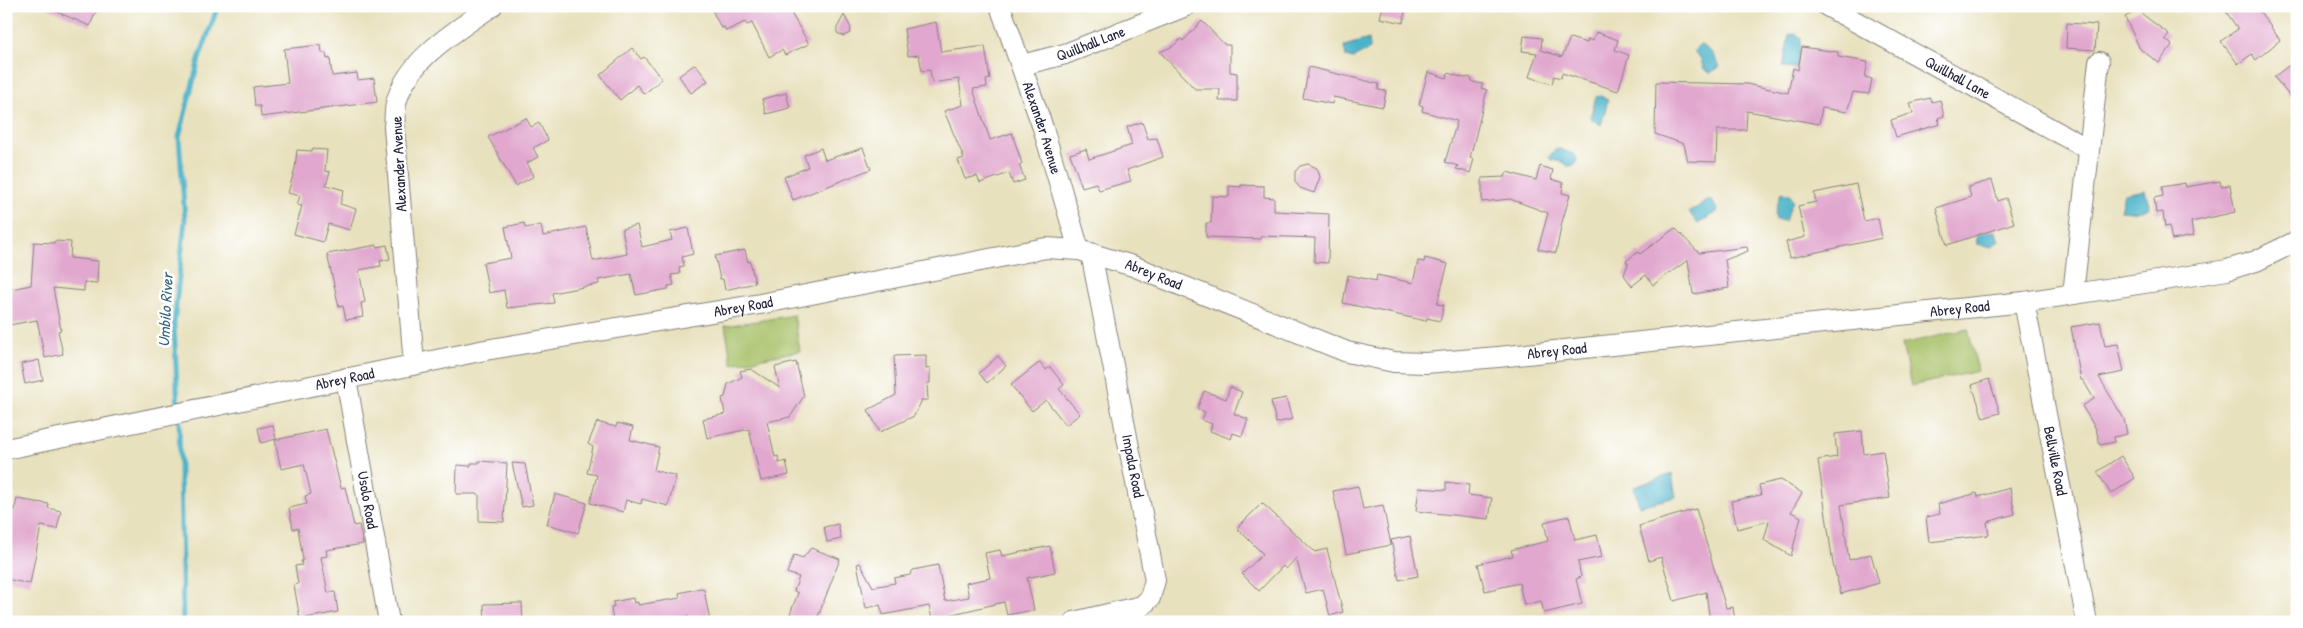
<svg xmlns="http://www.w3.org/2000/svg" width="2303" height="628" font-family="'Patrick Hand',sans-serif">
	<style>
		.green { fill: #a6bf65; stroke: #647050 }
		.water { fill: #4ab3c9; stroke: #366a82 }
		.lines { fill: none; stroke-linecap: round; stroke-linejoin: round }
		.stream { stroke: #4ab3c9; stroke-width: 5 }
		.building { fill: #e1a7ce }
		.minor-casing { stroke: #85827c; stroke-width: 22 }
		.minor { stroke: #fff; stroke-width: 20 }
		.labels { text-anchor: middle; stroke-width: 5; stroke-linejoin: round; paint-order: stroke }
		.street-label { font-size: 15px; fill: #22223b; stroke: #fff }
		.water-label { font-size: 16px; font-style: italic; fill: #34637b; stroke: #fff }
	</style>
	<rect width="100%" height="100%" fill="#fff"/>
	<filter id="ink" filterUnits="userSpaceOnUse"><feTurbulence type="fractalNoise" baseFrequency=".02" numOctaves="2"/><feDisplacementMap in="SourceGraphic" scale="10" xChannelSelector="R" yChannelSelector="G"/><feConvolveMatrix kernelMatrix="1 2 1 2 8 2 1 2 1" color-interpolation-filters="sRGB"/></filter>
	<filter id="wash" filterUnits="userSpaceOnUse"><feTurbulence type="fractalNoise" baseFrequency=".0096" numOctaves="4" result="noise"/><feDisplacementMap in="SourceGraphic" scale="20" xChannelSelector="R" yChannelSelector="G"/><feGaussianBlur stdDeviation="1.12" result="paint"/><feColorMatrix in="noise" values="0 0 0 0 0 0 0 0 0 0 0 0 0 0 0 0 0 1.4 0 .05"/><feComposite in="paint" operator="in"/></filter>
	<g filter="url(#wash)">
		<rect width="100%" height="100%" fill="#e8e1bd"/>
		<!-- green -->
		<g class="green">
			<polygon points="794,315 800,351 732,364 725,326"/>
			<polygon points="1968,329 1978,371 1911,386 1902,344"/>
		</g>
		<!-- water -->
		<g class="water">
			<polygon points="1796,33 1801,38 1797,68 1783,67 1789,35"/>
			<polygon points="1369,39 1370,49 1352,59 1346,57 1344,46"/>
			<polygon points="1700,44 1712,53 1720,67 1710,73 1703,68 1701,59 1694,51"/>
			<polygon points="1601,96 1608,100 1601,125 1590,118 1596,97"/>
			<polygon points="1556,148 1574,154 1577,160 1574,166 1568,166 1563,162 1551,160 1549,157"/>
			<polygon points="2145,190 2150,208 2130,212 2120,210 2124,194"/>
			<polygon points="1781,193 1790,194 1793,201 1785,221 1776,220 1775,214"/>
			<polygon points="1711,199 1718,211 1698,224 1689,212"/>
			<polygon points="1976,228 1996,232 1999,241 1992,247 1977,244"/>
			<polygon points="1672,474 1676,497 1639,506 1634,487"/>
		</g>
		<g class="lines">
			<!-- stream -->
			<g class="stream">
				<polyline points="178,409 174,324 185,220 179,137 199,59 218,6"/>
				<polyline points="179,417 183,622"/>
			</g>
		</g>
		<g id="blocks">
			<!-- building -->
			<g class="building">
				<polygon points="43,6 98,6 90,26"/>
				<polygon points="710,6 787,6 809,44 785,55 782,50 769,57 752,23 747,25 745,22 726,31 724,27 721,28"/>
				<polygon points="1383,6 1406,6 1403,23 1380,18"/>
				<polygon points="2222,6 2256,6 2280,40 2256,60 2252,54 2238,64 2221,41 2238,29"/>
				<polygon points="2140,9 2142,14 2169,34 2165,39 2172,45 2159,63 2140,49 2125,17"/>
				<polygon points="844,15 851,28 850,33 844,36 837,33 837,28"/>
				<polygon points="1202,21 1225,45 1230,45 1230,72 1237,73 1237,101 1219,101 1220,89 1195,89 1160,52 1173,46 1181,39 1183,41"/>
				<polygon points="936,22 941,52 985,46 990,79 986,80 987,87 973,89 990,140 1012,133 1022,164 1019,165 1025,180 1013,184 1009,173 980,183 977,176 965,179 958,160 964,158 944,111 963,105 959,79 932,83 930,70 922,71 919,55 908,56 904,29"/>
				<polygon points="2067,23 2097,25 2095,50 2066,48"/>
				<polygon points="1596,32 1618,40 1615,50 1629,55 1618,91 1562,73 1561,78 1554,76 1552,84 1529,77 1537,53 1522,51 1524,36 1542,38 1541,50 1562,57 1570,38 1587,43 1588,39 1593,41"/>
				<polygon points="321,45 322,53 326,53 327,59 330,58 332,76 357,73 358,80 374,78 377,102 261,117 260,106 255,106 253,87 288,83 284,49"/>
				<polygon points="1802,47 1838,52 1838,57 1868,62 1865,77 1872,79 1869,94 1853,92 1847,112 1822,108 1819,124 1747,111 1746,130 1717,130 1716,162 1688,161 1684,144 1655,134 1656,82 1747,84 1788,93 1793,68 1798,70"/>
				<polygon points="632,48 641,59 644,57 662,79 644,94 637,85 620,100 600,75"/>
				<polygon points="2297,59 2297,105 2274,77"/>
				<polygon points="695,64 708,81 691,93 679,76"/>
				<polygon points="1309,67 1379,84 1378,90 1386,91 1383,107 1333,97 1332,104 1303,98"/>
				<polygon points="1428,72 1447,78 1448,73 1464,78 1470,77 1473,82 1483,84 1481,88 1487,90 1470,158 1474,159 1470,173 1456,169 1458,166 1445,162 1457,121 1422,111 1423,106 1419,105"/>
				<polygon points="786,93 790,108 766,114 762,99"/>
				<polygon points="1930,98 1932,102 1940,100 1944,116 1938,118 1940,124 1896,137 1891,120 1913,113 1910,103"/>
				<polygon points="526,118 531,127 539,123 548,140 533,148 538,157 527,163 534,176 516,186 488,137"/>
				<polygon points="1142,122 1148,139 1157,138 1163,157 1127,170 1131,181 1099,190 1096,183 1082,187 1070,154 1086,149 1089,159 1132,145 1127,127"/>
				<polygon points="821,148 825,160 863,148 871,169 793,200 784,177 808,167 804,155"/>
				<polygon points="312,149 327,150 325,171 330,172 326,185 344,190 340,204 356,209 350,230 328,224 323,242 294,234 302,206 297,205 300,196 288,193 295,168 297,150 312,151"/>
				<polygon points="1308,164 1317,168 1320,177 1314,193 1300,188 1295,182 1295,172 1300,166"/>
				<polygon points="1540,166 1553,170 1551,179 1563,183 1562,193 1570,195 1562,222 1556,253 1538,249 1548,213 1510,199 1482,202 1482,178 1505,177 1507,172 1536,180"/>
				<polygon points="1992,180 1998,201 2006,198 2014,223 1947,245 1936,208 1971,197 1968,187"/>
				<polygon points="2220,181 2221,186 2230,185 2235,212 2191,222 2193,236 2172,240 2169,226 2165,227 2163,212 2156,213 2154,198 2163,196 2162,187 2185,183 2186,187"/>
				<polygon points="1856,184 1864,221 1878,218 1882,238 1790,258 1786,242 1805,237 1798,206 1816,202 1814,193"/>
				<polygon points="1241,185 1264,186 1264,197 1274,198 1274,211 1329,214 1328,263 1314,262 1315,238 1261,236 1261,239 1206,237 1206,223 1211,223 1212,196 1229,197 1229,186 1241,187"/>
				<polygon points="524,223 525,228 541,225 543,236 586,227 593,261 627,254 622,229 637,225 642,247 672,240 670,232 688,228 693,254 682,257 684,266 679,267 680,274 671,275 674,285 668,286 668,289 636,295 631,274 598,280 599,284 552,293 554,303 507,308 504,290 489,293 483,263 511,258 505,227"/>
				<polygon points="1675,228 1699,253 1747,247 1748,251 1725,260 1729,288 1693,294 1688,260 1653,285 1646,275 1632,286 1624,275 1628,264 1626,261 1638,252 1640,254"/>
				<polygon points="55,241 71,242 70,258 98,261 97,283 84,282 84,291 53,288 61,330 58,331 63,354 45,358 37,320 9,325 6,290 31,285 34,242 54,243"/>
				<polygon points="377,245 377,247 387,245 390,259 380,261 381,266 359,270 365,302 361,303 363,317 346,320 343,306 339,307 327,254"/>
				<polygon points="745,250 748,262 750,261 755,283 725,290 723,279 720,279 715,256"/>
				<polygon points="1425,258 1448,264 1437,304 1444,305 1440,321 1427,318 1426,321 1343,303 1348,275 1376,281 1377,275 1413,283 1418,261 1424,262"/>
				<polygon points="2100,322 2105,346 2118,344 2124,372 2099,377 2124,419 2127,434 2114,437 2115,442 2100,445 2096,429 2082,406 2094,399 2083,380 2081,380 2071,327"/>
				<polygon points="926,355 926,369 930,368 930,383 927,383 928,400 922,400 914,416 880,432 868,410 896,395 894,356"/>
				<polygon points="998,356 1006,366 987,383 979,373"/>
				<polygon points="39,360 43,380 25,384 21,364"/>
				<polygon points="796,362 804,396 790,417 767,422 775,457 778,456 779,463 786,461 789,475 761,481 749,429 707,438 703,419 725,414 722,398 725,397 728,384 742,377 740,371 751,369 780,388 775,367"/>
				<polygon points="1040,362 1046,370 1050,367 1064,385 1059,389 1080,414 1066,425 1046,400 1032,411 1011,385"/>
				<polygon points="1989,379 2000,413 1983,418 1972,385"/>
				<polygon points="1230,387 1242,392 1234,414 1248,419 1242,436 1233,433 1231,439 1210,431 1212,424 1202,420 1205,412 1197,409 1204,391 1226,399"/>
				<polygon points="1286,398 1292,419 1276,423 1271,401"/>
				<polygon points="597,422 616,427 617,423 633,427 630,440 659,447 654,470 676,476 668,506 642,499 641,504 626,500 623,512 590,503 597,475 587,473 593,447 588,444"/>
				<polygon points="273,425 276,439 261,443 258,428"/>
				<polygon points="326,429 341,488 345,487 354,526 359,525 363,544 326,550 327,556 321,557 328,593 335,592 338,612 300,619 294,585 298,584 295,566 302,565 301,561 303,560 298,528 293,529 289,508 307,504 305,496 311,494 304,464 281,469 275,440"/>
				<polygon points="1862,431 1864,454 1883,451 1890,498 1841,505 1849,560 1871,554 1879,583 1841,594 1833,564 1818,460 1837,457 1835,434"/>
				<polygon points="2121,456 2135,478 2111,494 2097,472"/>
				<polygon points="479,461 507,463 504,522 479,521 479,494 456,494 457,465 471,466 471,463 479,463"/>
				<polygon points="512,463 525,464 533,505 522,507"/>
				<polygon points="1781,480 1802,493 1791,512 1801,517 1791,556 1764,540 1769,521 1737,529 1731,501 1761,495 1759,485"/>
				<polygon points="1446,482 1469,485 1468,495 1492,498 1489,519 1416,511 1419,488 1446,490"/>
				<polygon points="1358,486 1363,509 1383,505 1391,545 1346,554 1333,491"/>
				<polygon points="2010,488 2015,514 1987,522 1989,535 1929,542 1926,517 1940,514 1938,504 1977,493 1978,497"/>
				<polygon points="555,494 587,503 578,533 547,524"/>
				<polygon points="17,499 49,504 48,508 61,511 57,529 41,526 30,584 6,579 6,513 13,515"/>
				<polygon points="1262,503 1315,552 1327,549 1343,612 1330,616 1323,589 1306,593 1296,558 1286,569 1283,566 1259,591 1242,574 1263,554 1237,528"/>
				<polygon points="1696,509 1726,608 1733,607 1735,622 1710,622 1706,592 1674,601 1661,557 1649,561 1639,526"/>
				<polygon points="1569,516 1575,540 1597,535 1602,557 1578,562 1581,577 1576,579 1582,604 1544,613 1541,601 1524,605 1519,583 1485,591 1478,564 1513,556 1511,550 1548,541 1544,522"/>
				<polygon points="838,524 841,539 827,542 824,527"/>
				<polygon points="1410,536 1418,576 1399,580 1391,540"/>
				<polygon points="1050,546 1055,572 1027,578 1034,610 1007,615 1004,602 932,619 929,606 883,615 880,605 866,608 857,564 860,563 873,587 895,583 894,578 910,575 913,570 938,565 945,601 969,597 966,583 990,578 985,553 1000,550 1002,556"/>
				<polygon points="811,548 840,559 816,622 787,622 798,593 794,591 799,577 787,573 794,555 803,558"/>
				<polygon points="701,588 704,589 710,622 689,622 688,616 661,622 613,622 611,608 614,607 613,602 633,598 634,603 638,602 638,605 680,598 679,593"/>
				<polygon points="522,603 523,622 485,622 484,604"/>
			</g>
		</g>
	</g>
	<g filter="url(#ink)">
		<use href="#blocks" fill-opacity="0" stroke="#85827c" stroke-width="1"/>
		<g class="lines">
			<defs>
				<g id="minor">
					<path id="s1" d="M1000,6L1043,128L1079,250"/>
					<path id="s2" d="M1827,6L2088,149"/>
					<path id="s3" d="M1022,65L1065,54L1186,6"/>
					<polyline points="2073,294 2099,62"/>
					<path id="s4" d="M2024,302L2087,622"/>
					<path d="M414,364L394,127C395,119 394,109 397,100C409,58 459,29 492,6"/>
					<path id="s5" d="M346,378L389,622"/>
					<path id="s6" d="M6,449L485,350L760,304L1046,248L1079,250L1133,266L1347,352L1394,362L1426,363L1498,357L2024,302L2227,270L2256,261L2297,241"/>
					<polyline points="1074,622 1142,606 1150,598 1155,580 1091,253"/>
				</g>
			</defs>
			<!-- minor casing -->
			<use href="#minor" class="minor-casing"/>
			<!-- minor -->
			<use href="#minor" class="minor"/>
		</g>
	</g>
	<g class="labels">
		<!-- street labels -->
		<g class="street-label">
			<text dy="5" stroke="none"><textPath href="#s3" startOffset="72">Quillhall Lane</textPath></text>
			<text dy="5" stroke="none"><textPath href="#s2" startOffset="149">Quillhall Lane</textPath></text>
			<text dy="5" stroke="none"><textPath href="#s1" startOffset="129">Alexander Avenue</textPath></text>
			<text transform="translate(399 164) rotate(-93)" y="5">Alexander Avenue</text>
			<text dy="5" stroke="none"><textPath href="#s6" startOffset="1171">Abrey Road</textPath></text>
			<text dy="5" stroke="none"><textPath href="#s6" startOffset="751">Abrey Road</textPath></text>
			<text dy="5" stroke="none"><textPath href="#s6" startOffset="1996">Abrey Road</textPath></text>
			<text dy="5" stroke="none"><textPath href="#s6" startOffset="1591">Abrey Road</textPath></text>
			<text dy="5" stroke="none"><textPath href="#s6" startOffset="346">Abrey Road</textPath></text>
			<text dy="5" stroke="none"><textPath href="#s4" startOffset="162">Bellville Road</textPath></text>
			<text transform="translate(1133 466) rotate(79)" y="5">Impala Road</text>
			<text dy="5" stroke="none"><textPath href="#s5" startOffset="124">Usolo Road</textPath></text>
		</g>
		<!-- water labels -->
		<g class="water-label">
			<text transform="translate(165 310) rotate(-87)" y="6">Umbilo River</text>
		</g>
	</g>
	<!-- margin -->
	<rect width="2303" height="628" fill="none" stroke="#fff" stroke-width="25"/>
</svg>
